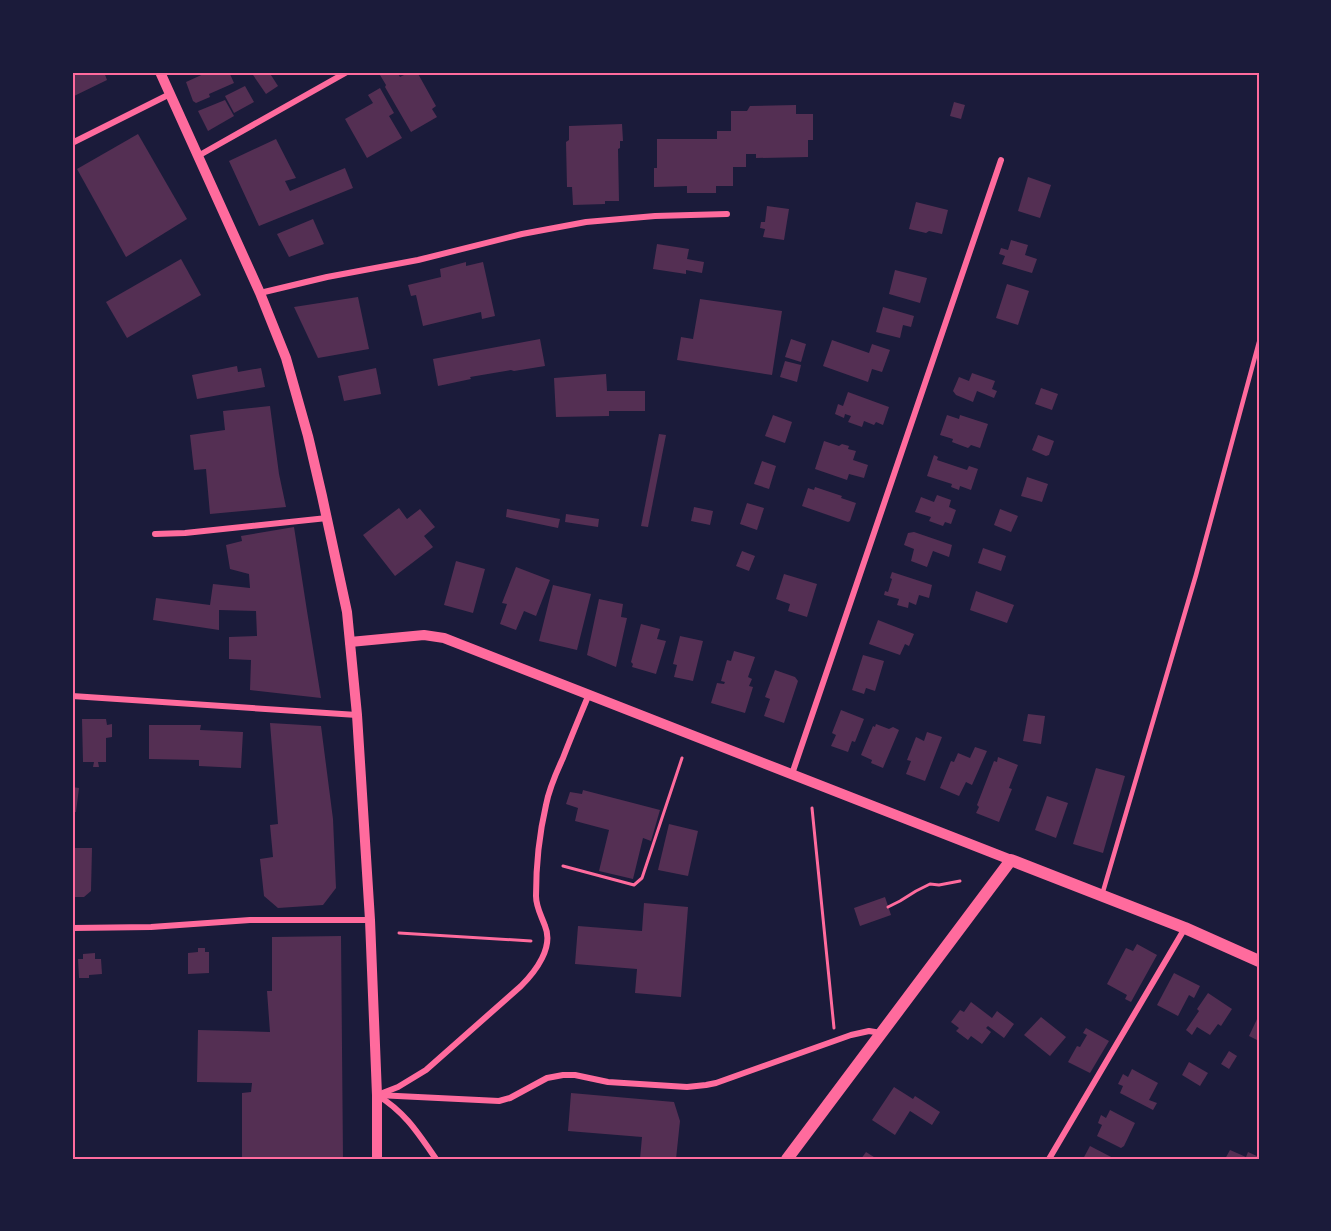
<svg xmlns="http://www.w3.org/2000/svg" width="1331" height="1231" font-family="Inter,sans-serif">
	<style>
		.building { fill: #542f53 }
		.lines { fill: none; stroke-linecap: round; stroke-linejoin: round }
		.path { stroke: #ff6b9d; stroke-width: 3 }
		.service { stroke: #ff6b9d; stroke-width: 4.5 }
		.minor { stroke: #ff6b9d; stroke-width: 6 }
		.tertiary { stroke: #ff6b9d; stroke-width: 10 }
		.secondary { stroke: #ff6b9d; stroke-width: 12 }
		.neatline { fill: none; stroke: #ff6b9d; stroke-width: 2 }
	</style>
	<rect width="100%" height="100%" fill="#1b1b3a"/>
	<!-- building -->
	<g class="building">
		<polygon points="72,72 104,72 107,80 72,97"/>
		<polygon points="208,72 229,72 234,83 209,94 210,97 196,103 193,101 186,82"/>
		<polygon points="251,72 269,72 278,86 266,94"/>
		<polygon points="385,72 397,72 400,77 410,72 417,72 436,106 432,109 437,117 411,132 385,87 386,85 380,75"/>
		<polygon points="245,86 254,102 234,113 225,96"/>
		<polygon points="380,88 394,113 389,116 402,138 367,158 345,119 373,103 368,95"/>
		<polygon points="225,100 234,116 208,131 198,111"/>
		<polygon points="954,102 965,105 961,119 950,116"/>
		<polygon points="796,105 796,114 813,114 813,140 808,140 808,157 756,158 756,154 746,154 746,167 733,167 733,186 716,186 716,193 687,193 687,186 654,187 654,168 657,168 657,139 717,139 717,131 731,131 731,111 747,111 750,106"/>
		<polygon points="622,124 623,141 620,141 620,148 618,149 619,201 605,201 605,204 573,205 572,187 567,187 566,142 569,140 569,126"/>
		<polygon points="138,134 187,219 126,257 77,169"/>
		<polygon points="276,139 296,178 285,181 290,191 345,168 353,188 259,226 229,161"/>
		<polygon points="1028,177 1051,185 1040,218 1018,211"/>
		<polygon points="916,202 948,210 942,234 929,231 926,233 909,229"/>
		<polygon points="767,206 789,209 784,240 763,237 765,229 760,228 761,222 765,222"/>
		<polygon points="313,219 324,244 289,257 277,234"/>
		<polygon points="1011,240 1028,245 1025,255 1037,259 1032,273 1002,264 1005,256 999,254 1001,248 1008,250"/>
		<polygon points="657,244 689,249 687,259 704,262 702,273 686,270 686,274 653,269"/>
		<polygon points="181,259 201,295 127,338 106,302"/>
		<polygon points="466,262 466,266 483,262 495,316 482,319 481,312 423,326 416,295 411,296 408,285 441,277 440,269"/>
		<polygon points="895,270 927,278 920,303 889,294"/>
		<polygon points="1007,284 1029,291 1018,325 996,318"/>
		<polygon points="358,297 369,349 318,358 294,307"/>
		<polygon points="700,299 782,311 772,375 677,360 681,337 693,339"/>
		<polygon points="883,307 914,316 911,327 903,325 900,338 876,332"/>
		<polygon points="540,339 545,366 514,371 511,370 470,377 471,379 438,386 433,359"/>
		<polygon points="791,339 806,344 801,362 785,357"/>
		<polygon points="832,340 869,353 872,344 890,350 882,372 872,369 868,382 823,366"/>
		<polygon points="785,361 801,365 797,382 780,377"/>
		<polygon points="237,366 238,372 261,368 265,387 197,399 192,375"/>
		<polygon points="376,368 381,394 344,401 338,376"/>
		<polygon points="972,373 995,381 992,389 997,391 994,398 977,391 973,402 956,395 953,391 959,377 969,381"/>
		<polygon points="606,374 607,391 645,391 645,411 609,411 609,416 556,417 554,378"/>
		<polygon points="1041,388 1058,394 1052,410 1035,404"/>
		<polygon points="848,392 889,407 883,425 876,422 874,425 864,421 862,427 848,422 851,416 845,414 844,418 835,414 838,404 843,406"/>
		<polygon points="270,406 279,474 286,507 210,514 206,469 194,470 190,435 225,430 223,411"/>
		<polygon points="773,415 792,422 785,443 765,436"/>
		<polygon points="947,415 959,419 960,415 988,424 980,448 971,445 968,448 952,442 953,439 940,435"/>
		<polygon points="659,434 666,435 648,527 641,526"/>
		<polygon points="1038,435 1054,441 1049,455 1046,456 1032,450"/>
		<polygon points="824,441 839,446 842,444 849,446 848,449 856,451 853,460 868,465 864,478 849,474 847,480 815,469"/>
		<polygon points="934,455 938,457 937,460 967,470 969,466 978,469 971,490 960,486 959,490 951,487 952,484 927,476"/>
		<polygon points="762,461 776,466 769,489 754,484"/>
		<polygon points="1027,477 1048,484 1042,502 1021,496"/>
		<polygon points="815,487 842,496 841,498 856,503 850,521 848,522 802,506 808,488 814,490"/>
		<polygon points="937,495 951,500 949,507 956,510 951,524 945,522 943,526 929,521 931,517 915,512 921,497 934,502"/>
		<polygon points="747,503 764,508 757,530 740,524"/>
		<polygon points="694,507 713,511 710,525 691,521"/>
		<polygon points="399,508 407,519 420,509 435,527 424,536 433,547 395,576 363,535"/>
		<polygon points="507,509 560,519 558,528 506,517"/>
		<polygon points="1000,509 1018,516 1011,532 994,525"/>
		<polygon points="566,514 599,519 598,527 565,522"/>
		<polygon points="294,527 307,611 321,698 250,690 251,660 229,659 229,637 257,636 256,611 219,610 219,630 153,620 156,598 210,605 213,584 250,588 249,574 230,569 226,545 242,541 241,536"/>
		<polygon points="914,532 952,545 949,557 933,551 927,567 911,561 914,549 904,545 908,533"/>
		<polygon points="983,548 1006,556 1001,571 978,563"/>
		<polygon points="742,551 755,556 749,571 736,566"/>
		<polygon points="456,561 485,569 473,613 444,605"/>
		<polygon points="516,567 550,580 536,616 524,611 516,630 500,624 507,604 502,603"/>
		<polygon points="892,572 932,585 929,598 919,595 916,605 909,602 908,608 897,605 899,599 884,595 885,591 888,592 892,579 890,578"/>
		<polygon points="784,574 817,584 807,617 788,611 790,604 776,599"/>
		<polygon points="553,585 591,594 577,650 539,641"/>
		<polygon points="976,591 1014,605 1007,623 970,610"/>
		<polygon points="599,599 623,604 621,617 627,618 616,667 587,655"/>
		<polygon points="878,620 914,634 909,646 905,644 900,655 869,644"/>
		<polygon points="641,624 660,629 657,639 666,641 656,674 632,667 633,664 631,662"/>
		<polygon points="680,636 703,641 693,681 674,677 677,665 673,664"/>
		<polygon points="734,651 755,657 748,677 752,679 749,686 753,687 745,713 711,703 717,683 724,684 725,682 721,681 727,660 731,661"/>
		<polygon points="863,655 884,661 875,691 866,688 864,694 852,690"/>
		<polygon points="775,670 795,677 798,681 784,723 764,716 770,699 765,697"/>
		<polygon points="841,710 864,719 855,742 852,741 848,752 831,746 836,735 832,733"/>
		<polygon points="1028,714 1045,716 1041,744 1023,741"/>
		<polygon points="82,719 106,719 107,725 112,724 112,737 106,738 106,762 98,762 99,767 93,767 94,762 83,762"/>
		<polygon points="270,723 321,726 333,819 336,888 323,905 278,908 264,896 260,859 273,857 270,825 278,824"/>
		<polygon points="876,724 889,729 893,727 899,730 883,768 871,763 872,760 861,755 873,726 875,727"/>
		<polygon points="149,725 201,725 200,730 243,732 241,768 199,766 199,760 149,759"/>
		<polygon points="927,732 942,737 925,781 906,774 911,761 907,760 916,737 924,741"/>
		<polygon points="975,747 987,751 972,785 966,782 959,796 940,788 951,761 954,762 958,753 970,758"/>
		<polygon points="998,757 1018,765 1009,788 1012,789 999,822 976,813 979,807 977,805 994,761 997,762"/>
		<polygon points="1096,768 1125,776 1103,853 1073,844"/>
		<polygon points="72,787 79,788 76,812 72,812"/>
		<polygon points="583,790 660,810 651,841 643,838 633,879 599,871 609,830 575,821 578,808 566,804 570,792 582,794"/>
		<polygon points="1047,796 1068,803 1056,838 1035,830"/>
		<polygon points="669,824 698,831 688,876 658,870"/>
		<polygon points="73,848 92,848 91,891 84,897 72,897"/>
		<polygon points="885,897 891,915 860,926 854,908"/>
		<polygon points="644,903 688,907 681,997 635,993 637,969 575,964 578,926 642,931"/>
		<polygon points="341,936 343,1159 242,1159 242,1093 251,1092 252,1083 197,1082 198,1030 270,1032 267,991 272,991 272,937"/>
		<polygon points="1137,944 1157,955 1131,1002 1125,999 1127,995 1107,984 1126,948 1133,951"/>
		<polygon points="198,948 205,948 205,952 209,952 209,973 188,974 188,953 198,952"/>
		<polygon points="95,953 95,959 101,959 102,974 89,975 89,978 79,978 78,959 83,959 83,954"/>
		<polygon points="1174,973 1200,986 1194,998 1189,995 1178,1016 1157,1005"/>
		<polygon points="1208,993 1232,1009 1221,1026 1218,1024 1210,1035 1197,1027 1192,1035 1186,1030 1199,1011 1197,1009"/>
		<polygon points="971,1002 992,1018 997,1011 1014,1024 1004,1038 988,1026 986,1028 991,1032 982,1044 971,1036 968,1040 956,1031 959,1028 951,1022 960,1010 964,1012"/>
		<polygon points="1259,1015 1259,1041 1249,1036"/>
		<polygon points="1041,1017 1066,1037 1050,1056 1024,1035"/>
		<polygon points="1086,1028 1109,1041 1090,1073 1068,1062 1077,1046 1080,1047 1087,1035 1083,1033"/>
		<polygon points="1229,1051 1237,1056 1229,1069 1221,1064"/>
		<polygon points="1189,1062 1208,1073 1200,1086 1182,1075"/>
		<polygon points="1132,1069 1158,1083 1149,1100 1157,1103 1153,1110 1120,1093 1123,1086 1118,1084 1123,1074 1128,1077"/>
		<polygon points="894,1087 913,1099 915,1096 940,1112 932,1125 910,1111 895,1135 872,1120"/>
		<polygon points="571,1093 674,1102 680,1121 676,1159 640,1159 642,1137 568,1131"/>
		<polygon points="1110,1110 1135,1123 1124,1146 1121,1148 1097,1136 1102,1125 1098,1123 1101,1115 1106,1118"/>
		<polygon points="1090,1146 1115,1159 1083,1159"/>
		<polygon points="1230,1150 1246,1157 1248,1152 1259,1157 1259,1159 1225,1159"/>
		<polygon points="866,1152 877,1159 861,1159"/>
	</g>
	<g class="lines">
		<!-- path -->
		<g class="path">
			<polyline points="812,808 834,1028"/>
			<polyline points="563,866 634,885 642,878 682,758"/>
			<polyline points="888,907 900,901 916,891 930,884 939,885 960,881"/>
			<polyline points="399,933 531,941"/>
		</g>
		<!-- service -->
		<polyline class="service" points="1102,895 1196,575 1259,342"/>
		<!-- minor -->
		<g class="minor">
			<polyline points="72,143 170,94"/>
			<polyline points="198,156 347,72"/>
			<polyline points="260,293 327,277 418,260 522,234 586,222 655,216 727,214"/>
			<polyline points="155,534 185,533 327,518"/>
			<polyline points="72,696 357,715"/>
			<polyline points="792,774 1001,160"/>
			<polyline points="72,928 151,927 250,920 370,920"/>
			<path d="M380,1094L398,1087L426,1070L521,986C536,971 554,947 545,926C541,915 536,907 536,896C536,865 539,835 546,805C549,789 556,773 563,758C571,737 580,716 589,694"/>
			<polyline points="377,1095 499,1101 510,1098 547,1078 563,1075 575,1075 608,1082 687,1087 706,1085 716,1083 851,1035 869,1031 881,1033"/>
			<path d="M377,1095C405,1112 418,1133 436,1159"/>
			<polyline points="1049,1159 1185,928"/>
		</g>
		<!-- tertiary -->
		<g class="tertiary">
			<polyline points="160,72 260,293 286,358 308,436 322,496 347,612 357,715 370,920 377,1095 377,1159"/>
			<polyline points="350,642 424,635 444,638 1011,860"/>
		</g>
		<!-- secondary -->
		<polyline class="secondary" points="787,1159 1011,860 1185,928 1259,961"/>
	</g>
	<!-- border -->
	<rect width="1331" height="1231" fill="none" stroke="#1b1b3a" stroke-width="147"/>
	<rect x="74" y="74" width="1184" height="1084" class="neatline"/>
</svg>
